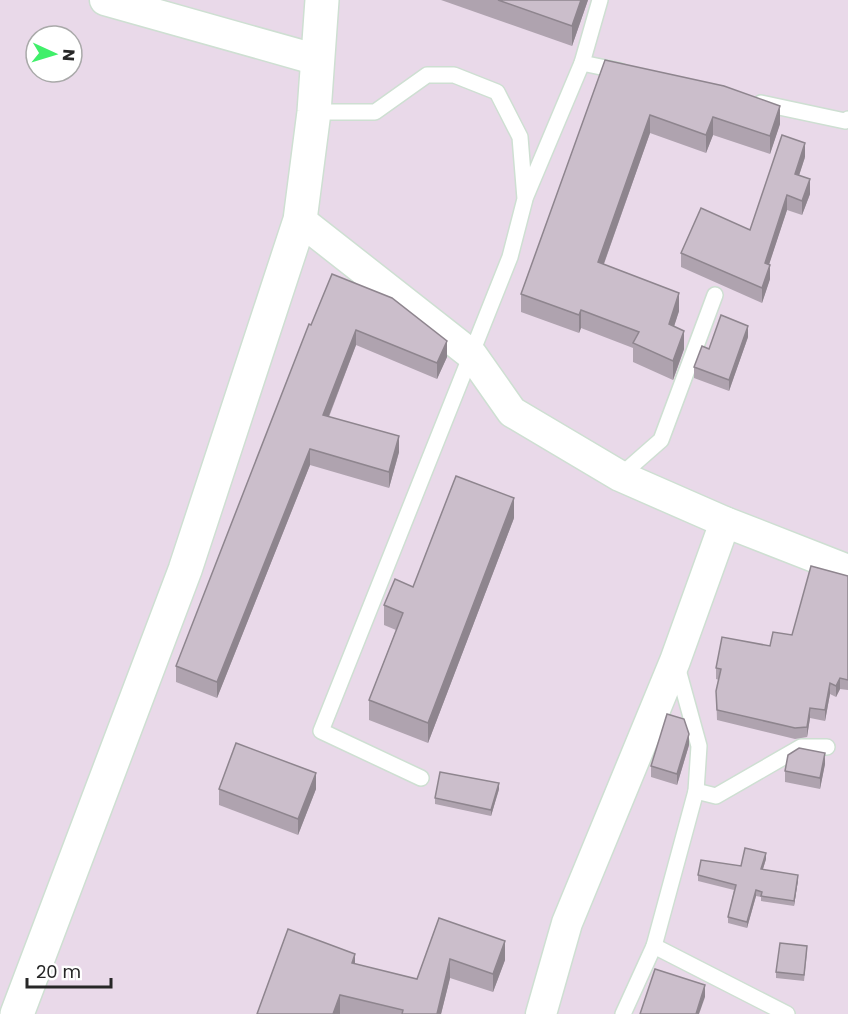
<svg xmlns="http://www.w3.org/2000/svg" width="848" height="1014" font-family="Poppins,sans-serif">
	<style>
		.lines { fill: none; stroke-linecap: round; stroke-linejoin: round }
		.service-casing { stroke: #cedfd2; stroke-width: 18 }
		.minor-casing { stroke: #cedfd2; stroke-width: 33 }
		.secondary-casing { stroke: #cedfd2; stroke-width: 36 }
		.service { stroke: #fff; stroke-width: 15 }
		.minor { stroke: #fff; stroke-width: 30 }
		.secondary { stroke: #fff; stroke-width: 33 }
		.wall { fill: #afa3af }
		.shaded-wall { fill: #8e858e }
		.building { fill: #cbbecb; stroke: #8e858e; stroke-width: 1.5 }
	</style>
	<rect width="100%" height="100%" fill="#e9d9e9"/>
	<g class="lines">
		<defs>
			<g id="service">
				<polyline points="582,63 620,71"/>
				<polyline points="761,103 845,121 848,119"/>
				<polyline points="314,112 375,112 427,75 454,75 497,92 520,137 525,199 510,257 321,731 421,778"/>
				<polyline points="526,196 582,63 600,0"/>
				<polyline points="620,476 661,440 715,295"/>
				<polyline points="696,791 716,796 801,747 827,747"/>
				<polyline points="654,946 787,1014"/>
				<polyline points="623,1014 654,946 696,791 699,746 677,666"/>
			</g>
			<g id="minor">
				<polyline points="105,0 318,60"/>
				<polyline points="300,220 472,355 512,412 620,476 725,522 848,570"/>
				<polyline points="541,1014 567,923 675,661 725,522"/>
			</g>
			<polyline id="secondary" points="17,1014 185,570 300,220 314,112 322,0"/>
		</defs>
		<!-- service casing -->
		<use href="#service" class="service-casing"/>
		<!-- minor casing -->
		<use href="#minor" class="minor-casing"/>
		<!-- secondary casing -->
		<use href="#secondary" class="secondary-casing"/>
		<!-- service -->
		<use href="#service" class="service"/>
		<!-- minor -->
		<use href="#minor" class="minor"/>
		<!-- secondary -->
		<use href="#secondary" class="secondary"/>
	</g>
	<!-- wall -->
	<g class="wall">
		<polygon points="441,0 588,0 572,46"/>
		<polygon points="605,60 780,124 770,154 713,135 706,153 650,133 604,264 679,311 674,326 684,349 673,380 633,362 633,348 581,328 579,333 521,312 521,294"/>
		<polygon points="805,157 799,175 810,194 802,215 787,210 769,264 770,279 762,303 681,267 681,253 750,230"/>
		<polygon points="332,274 447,357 437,379 356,345 329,417 399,452 389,488 310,465 217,698 176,682 176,666"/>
		<polygon points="748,337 729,391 694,378 694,367 709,349"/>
		<polygon points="514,518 428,743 369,720 369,700 396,630 384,625 384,605 413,587"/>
		<polygon points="848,576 848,690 840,689 836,697 830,694 825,721 810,718 807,737 795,739 717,720 716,691 719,680 716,679 716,668 770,646 792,635"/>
		<polygon points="689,745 677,785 651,777 651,766"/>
		<polygon points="825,764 820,789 785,782 785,771"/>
		<polygon points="219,789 316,789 298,835 219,805"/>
		<polygon points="499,789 491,816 435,804 435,798"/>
		<polygon points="766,859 763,869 798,880 794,906 761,901 761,897 756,896 747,928 728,923 728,917 734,890 698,881 698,875 741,866"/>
		<polygon points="439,918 505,960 493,992 450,978 441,1014 257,1014 355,964 417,979"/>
		<polygon points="807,952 804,981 776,978 776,972"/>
	</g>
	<!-- shaded-wall -->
	<g class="shaded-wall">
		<polygon points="581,0 588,0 572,46 572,26"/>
		<polygon points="780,106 780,124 770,154 770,136"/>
		<polygon points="650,115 650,133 598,280 598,262"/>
		<polygon points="713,117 713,135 706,153 706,135"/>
		<polygon points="805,143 805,157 795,188 795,174"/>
		<polygon points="810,179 810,194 802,215 802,201"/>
		<polygon points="787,195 787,210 765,277 765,263"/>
		<polygon points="770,265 770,279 762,303 762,288"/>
		<polygon points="679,293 679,311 669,342 669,324"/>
		<polygon points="581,310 581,328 579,333 579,315"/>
		<polygon points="748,326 748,337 729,391 729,380"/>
		<polygon points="356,330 356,345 323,431 323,415"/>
		<polygon points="684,331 684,349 673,380 673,361"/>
		<polygon points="447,341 447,357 437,379 437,363"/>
		<polygon points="399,436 399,452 389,488 389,472"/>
		<polygon points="310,449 310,465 217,698 217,682"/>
		<polygon points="514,498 514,518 428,743 428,723"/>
		<polygon points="840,678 840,689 836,697 836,686"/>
		<polygon points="830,683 830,694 825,721 825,710"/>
		<polygon points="810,708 810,718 807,737 807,727"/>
		<polygon points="689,734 689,745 677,785 677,774"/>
		<polygon points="825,753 825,764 820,789 820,778"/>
		<polygon points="316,773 316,789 298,835 298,819"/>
		<polygon points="499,783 499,789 491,816 491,810"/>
		<polygon points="766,853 766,859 761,875 761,869"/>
		<polygon points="798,875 798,880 794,906 794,901"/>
		<polygon points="756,890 756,896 747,928 747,922"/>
		<polygon points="505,941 505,960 493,992 493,974"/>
		<polygon points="355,954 355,973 352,963"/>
		<polygon points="450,959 450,978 441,1014 437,1014"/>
		<polygon points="705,985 705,997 699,1014 696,1014"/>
		<polygon points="340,995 340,1014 333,1014"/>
	</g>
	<!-- building -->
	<g class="building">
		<polygon points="498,0 581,0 572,26"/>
		<polygon points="605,60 724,86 780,106 770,136 713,117 706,135 650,115 598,262 679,293 669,324 684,331 673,361 633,343 639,332 581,310 579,315 521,294"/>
		<polygon points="782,135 805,143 795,174 810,179 802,201 787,195 765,263 770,265 762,288 681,253 701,208 750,230"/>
		<polygon points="332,274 392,298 447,341 437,363 356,330 323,415 399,436 389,472 310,449 217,682 176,666 309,324 311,325"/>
		<polygon points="721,315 748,326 729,380 694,367 702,346 709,349"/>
		<polygon points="456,476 514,498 428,723 369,700 403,613 384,605 395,579 413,587"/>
		<polygon points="811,566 848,576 848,680 840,678 836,686 830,683 825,710 810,708 807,727 795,728 717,710 716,691 721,669 716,668 722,637 770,646 773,632 792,635"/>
		<polygon points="667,714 684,719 689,734 677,774 651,766"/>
		<polygon points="236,743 316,773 298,819 219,789"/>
		<polygon points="799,748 825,753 820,778 785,771 788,755"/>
		<polygon points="440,772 499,783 491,810 435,798"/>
		<polygon points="745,848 766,853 761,869 798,875 794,901 761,896 762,892 756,890 747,922 728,917 736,885 698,875 701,860 741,866"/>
		<polygon points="439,918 505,941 493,974 450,959 437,1014 402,1014 403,1010 340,995 333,1014 257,1014 288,929 355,954 352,963 417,979"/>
		<polygon points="780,943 807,946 804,975 776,972"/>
		<polygon points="655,969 705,985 696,1014 640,1014"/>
	</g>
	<!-- north arrow -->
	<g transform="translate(54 54) rotate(94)"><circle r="28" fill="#ffffff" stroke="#a9a9a9" stroke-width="1.5"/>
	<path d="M0-4.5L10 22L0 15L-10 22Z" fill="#40ef6a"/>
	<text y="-9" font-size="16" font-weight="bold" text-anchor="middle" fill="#272727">N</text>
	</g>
	<!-- scale -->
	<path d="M27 978v9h84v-9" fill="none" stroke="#272727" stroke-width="3"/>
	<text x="36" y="978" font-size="18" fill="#272727" stroke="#ffffff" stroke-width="4.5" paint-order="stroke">20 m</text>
</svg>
